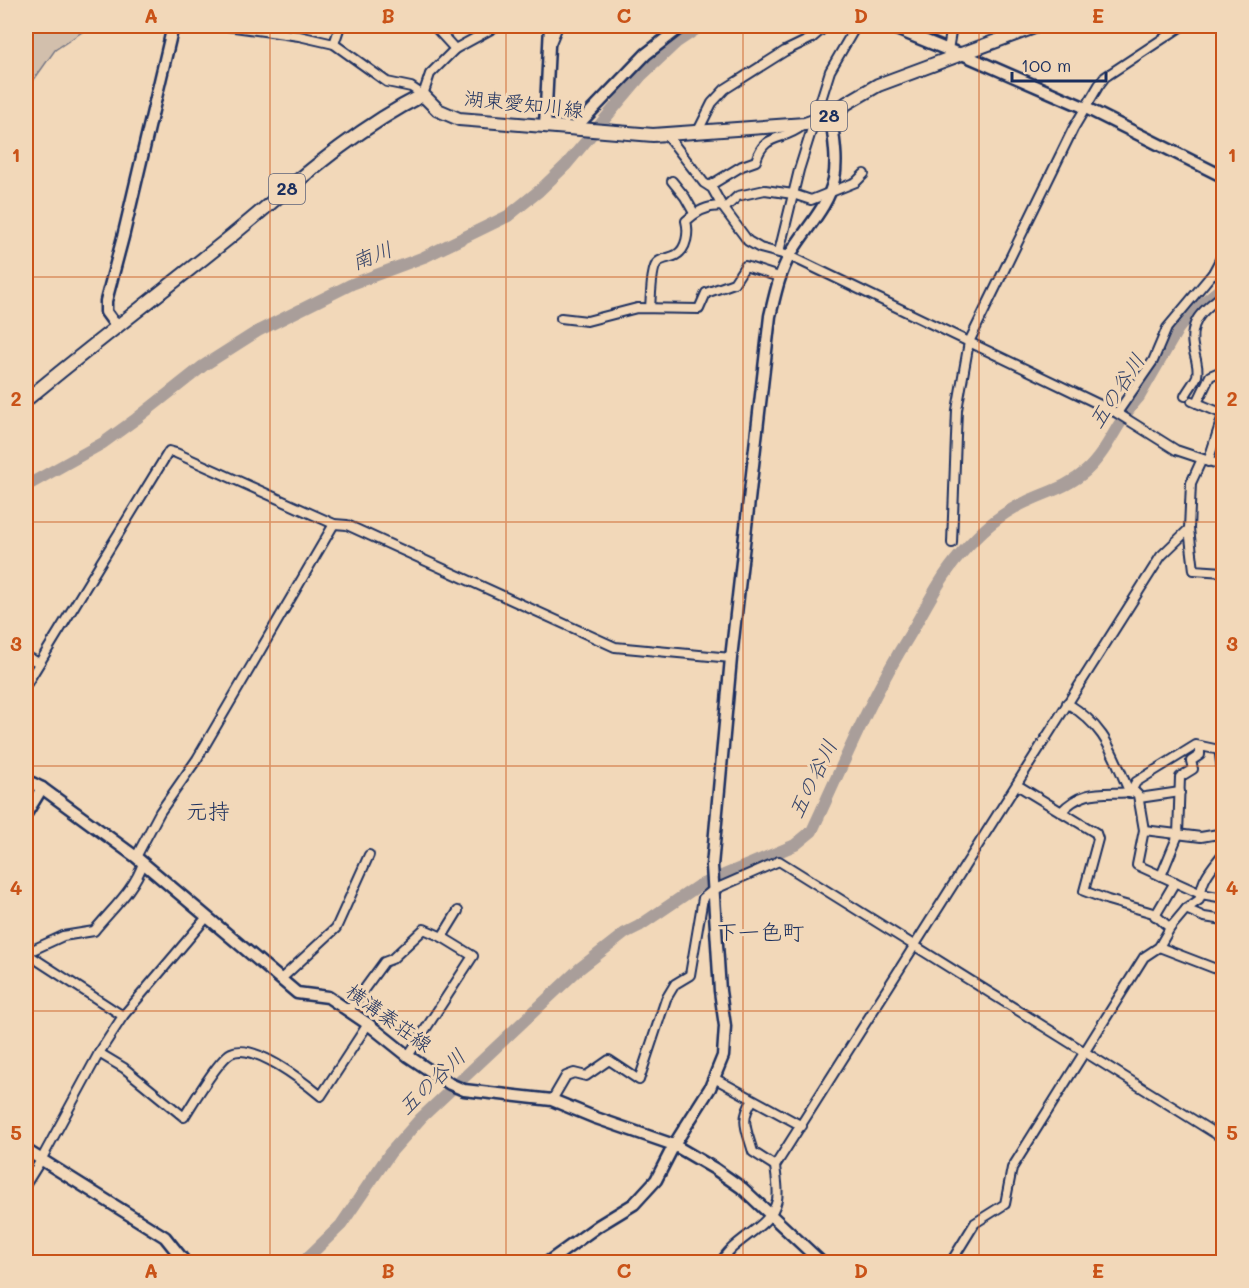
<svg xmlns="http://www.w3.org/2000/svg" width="1249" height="1288" font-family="Mali,'Klee One',sans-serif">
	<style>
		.green { fill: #d2bfac; stroke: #767785; stroke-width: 1.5 }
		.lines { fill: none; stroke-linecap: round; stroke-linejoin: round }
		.stream { stroke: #707282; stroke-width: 2 }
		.river { stroke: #a99e9a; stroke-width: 12 }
		.street-casing { stroke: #1b2f5e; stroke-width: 12 }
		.secondary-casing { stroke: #1b2f5e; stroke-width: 15 }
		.primary-casing { stroke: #1b2f5e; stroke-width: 16 }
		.street { stroke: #f2d8b9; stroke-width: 8 }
		.secondary { stroke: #f2d8b9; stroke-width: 10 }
		.primary { stroke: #f2d8b9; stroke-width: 12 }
		.grid { fill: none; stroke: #c95318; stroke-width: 1.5; stroke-opacity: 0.55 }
		.labels { text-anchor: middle; stroke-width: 6; stroke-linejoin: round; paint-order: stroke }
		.shield { fill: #f2d8b9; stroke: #5c6279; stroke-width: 1.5 }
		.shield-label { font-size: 18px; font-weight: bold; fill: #1b2f5e }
		.street-label { font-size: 20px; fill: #1b2f5e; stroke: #f2d8b9 }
		.water-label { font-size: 21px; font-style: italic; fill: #37456a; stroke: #f2d8b9 }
		.quarter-label { font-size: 22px; fill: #1b2f5e; stroke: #f2d8b9 }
		.neatline { fill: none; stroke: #c95318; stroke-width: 2 }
		.grid-label { font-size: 20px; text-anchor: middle; font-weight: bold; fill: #c95318 }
	</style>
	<rect width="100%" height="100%" fill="#f2d8b9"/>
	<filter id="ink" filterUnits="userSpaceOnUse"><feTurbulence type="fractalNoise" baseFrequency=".0167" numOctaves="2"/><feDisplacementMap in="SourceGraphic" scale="12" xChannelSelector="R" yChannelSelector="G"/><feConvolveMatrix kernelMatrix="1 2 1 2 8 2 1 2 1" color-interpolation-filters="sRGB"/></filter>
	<g filter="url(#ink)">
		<!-- green -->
		<polygon class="green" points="26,26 91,26 55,50 26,91"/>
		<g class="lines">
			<!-- stream -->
			<polyline class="stream" points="697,26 697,29"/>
			<!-- river -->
			<g class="river">
				<polyline points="26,486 103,443 136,419 203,366 258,331 352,284 424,257 508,216 539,191 566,165 641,76 677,42 701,26"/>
				<path d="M303,1262L341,1225L390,1153L421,1118L579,969L625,933L639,926L698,886L795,845L812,831C843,765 870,698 909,636C925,609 939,579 960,555C979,533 999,514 1026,502C1047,492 1068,487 1086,471C1109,450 1118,419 1139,397L1178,329L1193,311L1224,286"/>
			</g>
			<defs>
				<g id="street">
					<polyline points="227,26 299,36 334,44 387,82 411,87 423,95 430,74 455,49 497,26"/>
					<polyline points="434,26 455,49"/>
					<polyline points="551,43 558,26"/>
					<polyline points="334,44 340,26"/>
					<polyline points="948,50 952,26"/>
					<polyline points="697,133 712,103 725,89 785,51 812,38 826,26"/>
					<polyline points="666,134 704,183 712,188 722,206 748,241 760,248 790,256 1117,413 1176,450 1224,466"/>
					<polyline points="672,181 685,197 694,213"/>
					<path d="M709,186L742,166L756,161C764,132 783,142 802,126"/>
					<polyline points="779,252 799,170 830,71 856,26"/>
					<polyline points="1213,273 1224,277"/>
					<path d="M650,308C651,298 651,267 658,262C663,258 671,258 676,255C687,249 689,232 686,221C697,211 711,204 726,207L738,196L765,190L793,194L811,200L856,182L864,174"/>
					<polyline points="561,318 587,321 637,308 699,309 706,293 734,283 745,266 779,277"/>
					<path d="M1185,396C1188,390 1194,383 1197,376C1199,369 1196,359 1194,352C1187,323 1201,311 1224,294"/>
					<polyline points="1192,401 1221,413 1222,418 1208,462"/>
					<polyline points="1197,403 1210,376 1224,370"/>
					<polyline points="1117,413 1153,361 1167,328 1213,273 1224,252"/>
					<polyline points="1189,529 1194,570 1224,572"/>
					<polyline points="952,543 957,410 969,342 1073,129 1099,85 1105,77 1182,26"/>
					<polyline points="26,656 39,663"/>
					<polyline points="26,685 169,451 176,453 334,524 347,525 615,647 731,658"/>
					<path d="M1067,703C1108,729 1111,752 1130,793"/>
					<polyline points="1221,750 1220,755 1224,786"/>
					<polyline points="1130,793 1136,782 1196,745 1224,751"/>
					<polyline points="1139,798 1180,792"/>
					<path d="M1061,812C1084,787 1105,795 1135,792L1138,795L1144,830L1137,865L1201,894C1202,877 1214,866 1224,852"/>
					<polyline points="1144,830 1201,837 1224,833"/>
					<polyline points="136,857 160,812 197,759 334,524"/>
					<polyline points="1161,876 1178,835 1180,777 1193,769 1191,761 1200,755 1200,746"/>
					<polyline points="1186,909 1204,917 1224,920"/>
					<polyline points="1155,916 1175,882"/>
					<polyline points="1170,928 1186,909 1199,900 1201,894 1224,898"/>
					<polyline points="1159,947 1224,972"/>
					<path d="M26,953L63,936L94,931C111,910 135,889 143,863"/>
					<polyline points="26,953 123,1016"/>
					<polyline points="281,979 336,928 369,855"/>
					<polyline points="349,1010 384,962 392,959 424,929 442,937"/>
					<path d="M99,1053L124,1068L184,1117C193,1103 218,1060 231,1053C254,1042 304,1082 321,1096L368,1024"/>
					<polyline points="408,1056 473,956 442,937 458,911"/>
					<polyline points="714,1078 802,1126"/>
					<polyline points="552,1100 566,1076 574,1073 586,1076 609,1060 639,1080 666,999 675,984 690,975 703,898 713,890 779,861 1224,1139"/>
					<path d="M753,1100C739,1120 747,1130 753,1152L775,1166"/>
					<polyline points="26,1184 41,1160 99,1053 123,1016 207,917"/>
					<path d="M721,1262C734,1238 771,1228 777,1200C779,1190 776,1176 775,1166L1161,556L1189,529L1191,483L1202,459"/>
					<polyline points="951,1262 975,1223 1005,1204 1012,1168 1144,957 1159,947 1170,928 1153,913 1108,900 1084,891 1098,839 1096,833 1017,785"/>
				</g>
				<g id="secondary">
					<polyline points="889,26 948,50 962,54 1086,108 1224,177"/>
					<polyline points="545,126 550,26"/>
					<polyline points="575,128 646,54 682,26"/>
					<polyline points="117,327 106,312 106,301 123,237 173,26"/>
					<polyline points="26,780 42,788 136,857 297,993 328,997 368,1024 408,1056 450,1084 464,1090 552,1100 596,1118 674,1145 715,1169 742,1188 821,1262"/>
					<polyline points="26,814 42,788"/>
					<polyline points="26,1150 165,1237 185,1262"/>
					<path d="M548,1262L598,1226L634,1204L656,1180L674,1145L710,1088L723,1056L725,1026L720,991L712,866L731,658L770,316C775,295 779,274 790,255C804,230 828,208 834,179C838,159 833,135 831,115"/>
				</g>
				<path id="primary" d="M26,400C92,345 162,292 229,238C291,187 351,131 423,95L438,110L459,119L653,135L805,124L831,115L847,103L878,85L1037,26"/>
			</defs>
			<!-- street casing -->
			<use href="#street" class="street-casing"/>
			<!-- secondary casing -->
			<use href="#secondary" class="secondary-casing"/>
			<!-- primary casing -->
			<use href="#primary" class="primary-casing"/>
			<!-- street -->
			<use href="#street" class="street"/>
			<!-- secondary -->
			<use href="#secondary" class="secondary"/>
			<!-- primary -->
			<use href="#primary" class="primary"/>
		</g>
	</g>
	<!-- grid -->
	<path class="grid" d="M270,26V1262M506,26V1262M743,26V1262M979,26V1262M26,277H1224M26,522H1224M26,766H1224M26,1011H1224"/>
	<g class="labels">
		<!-- shield labels -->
		<g class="shield">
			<rect x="811" y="101" width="36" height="30" rx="4.5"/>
			<rect x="269" y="174" width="36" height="30" rx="4.5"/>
		</g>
		<g class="shield-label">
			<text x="829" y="122">28</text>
			<text x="287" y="195">28</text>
		</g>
		<!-- street labels -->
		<g class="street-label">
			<text transform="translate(524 104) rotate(6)" y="7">湖東愛知川線</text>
			<text transform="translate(389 1018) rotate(36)" y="7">横溝秦荘線</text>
		</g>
		<!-- water labels -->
		<g class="water-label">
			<text transform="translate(372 256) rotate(-21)" y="7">南川</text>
			<text transform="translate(1117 391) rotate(-57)" y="7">五の谷川</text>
			<text transform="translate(813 779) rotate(-64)" y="7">五の谷川</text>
			<text transform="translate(432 1082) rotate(-44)" y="7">五の谷川</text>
		</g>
		<!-- quarter labels -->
		<g class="quarter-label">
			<text x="208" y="819">元持</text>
			<text x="760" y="940">下一色町</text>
		</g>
	</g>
	<!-- margin -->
	<rect width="1249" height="1288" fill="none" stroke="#f2d8b9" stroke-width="66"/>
	<!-- scale -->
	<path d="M1012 72v9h94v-9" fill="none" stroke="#1b2f5e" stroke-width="3"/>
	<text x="1021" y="72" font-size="18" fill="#1b2f5e" stroke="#f2d8b9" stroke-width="4.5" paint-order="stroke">100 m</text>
	<rect x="33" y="33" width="1183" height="1222" class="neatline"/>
	<g class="grid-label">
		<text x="151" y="23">A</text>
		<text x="388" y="23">B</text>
		<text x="624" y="23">C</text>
		<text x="861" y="23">D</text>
		<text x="1098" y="23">E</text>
		<text x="16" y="162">1</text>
		<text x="1232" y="162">1</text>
		<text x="16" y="406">2</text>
		<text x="1232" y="406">2</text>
		<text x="16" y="651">3</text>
		<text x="1232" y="651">3</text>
		<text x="16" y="895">4</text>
		<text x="1232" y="895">4</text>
		<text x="16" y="1140">5</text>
		<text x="1232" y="1140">5</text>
		<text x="151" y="1278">A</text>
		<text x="388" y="1278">B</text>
		<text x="624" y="1278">C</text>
		<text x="861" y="1278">D</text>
		<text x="1098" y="1278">E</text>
	</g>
</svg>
